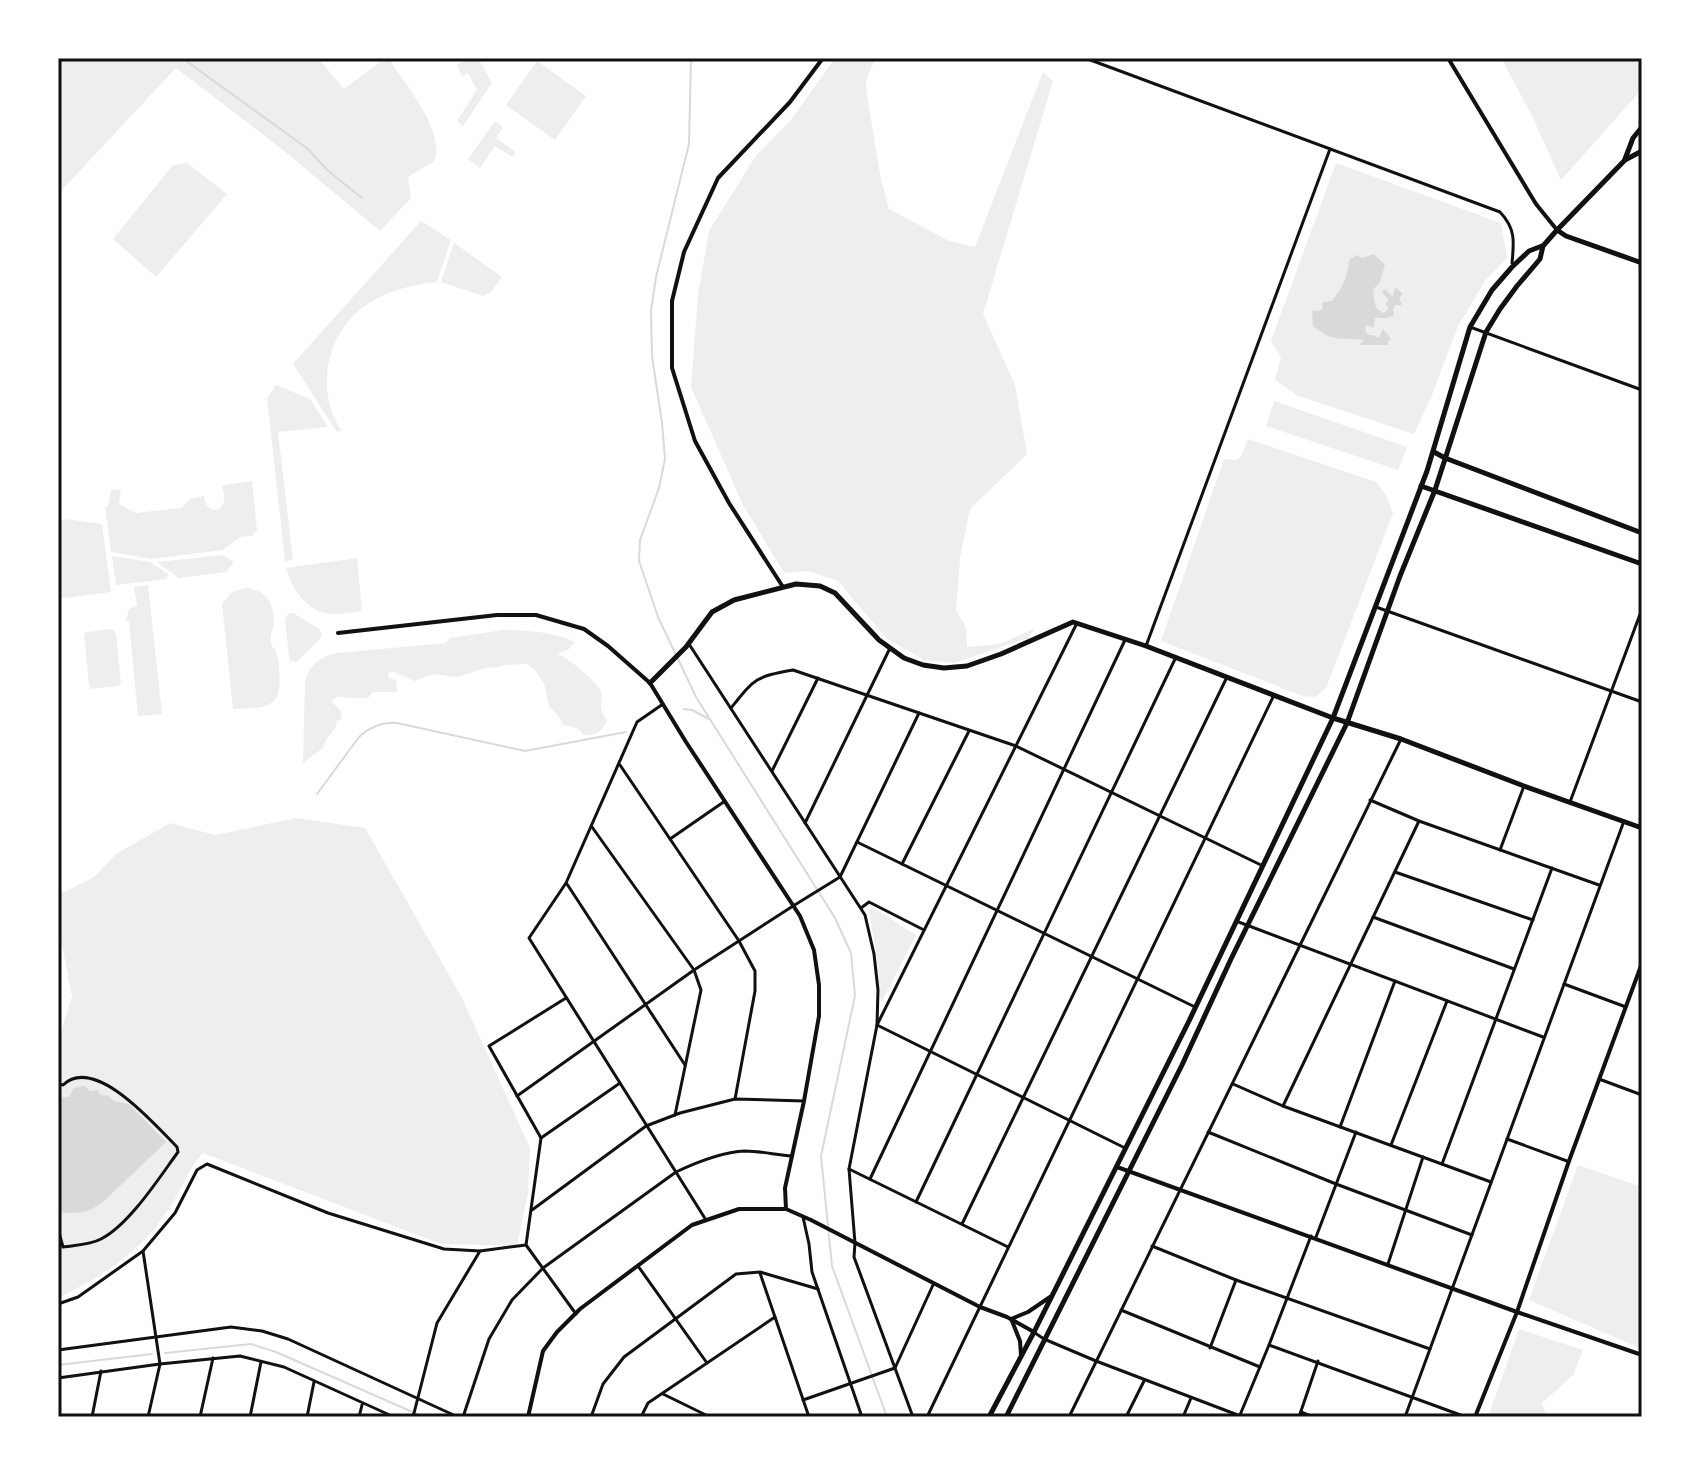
<svg xmlns="http://www.w3.org/2000/svg" width="1700" height="1475" font-family="Inter,sans-serif">
	<style>
		.green { fill: #eee }
		.water { fill: #d9d9d9 }
		.lines { fill: none; stroke-linecap: round; stroke-linejoin: round }
		.stream { stroke: #d9d9d9; stroke-width: 2 }
		.pedestrian { stroke: #111; stroke-width: 3 }
		.minor { stroke: #111; stroke-width: 3 }
		.tertiary { stroke: #111; stroke-width: 4 }
		.secondary { stroke: #111; stroke-width: 5 }
		.primary { stroke: #111; stroke-width: 5 }
		.neatline { fill: none; stroke: #111; stroke-width: 3 }
	</style>
	<rect width="100%" height="100%" fill="#fff"/>
	<!-- green -->
	<g class="green">
		<path d="M58,58H318L344,89L385,58H388C403,81 447,133 434,161L408,177L411,198L380,231L283,150L176,68L58,194Z"/>
		<polygon points="469,58 478,58 492,83 463,126 457,121 477,90 468,73 462,76 457,65"/>
		<polygon points="835,58 875,58 866,82 867,95 881,180 889,209 949,241 975,247 1043,72 1053,81 983,314 1015,385 1027,454 970,509 960,558 956,610 966,627 967,647 1000,644 1035,628 1028,638 954,663 924,660 886,638 838,581 809,571 784,573 743,505 691,387 698,295 709,231 755,157 791,120"/>
		<polygon points="1501,58 1642,58 1642,89 1561,180 1532,116"/>
		<polygon points="537,61 586,96 555,140 506,105"/>
		<polygon points="495,121 503,127 496,138 516,152 512,157 495,146 480,168 468,159"/>
		<polygon points="187,163 227,194 156,277 113,239 173,165"/>
		<polygon points="1336,163 1501,223 1507,258 1485,281 1458,326 1432,395 1414,434 1298,396 1275,380 1281,357 1271,341"/>
		<path d="M421,221L451,240L437,282C412,284 383,292 362,308C325,337 316,391 341,430L337,432L293,364Z"/>
		<polygon points="454,243 502,277 491,292 483,296 441,282"/>
		<polygon points="276,385 310,399 328,427 278,432 293,560 285,561 267,398"/>
		<polygon points="1274,401 1407,447 1398,470 1266,426"/>
		<polygon points="1248,439 1376,482 1386,495 1393,513 1326,688 1315,697 1303,696 1161,641 1224,459 1236,460 1241,457"/>
		<path d="M252,481L257,530L252,536L240,537L223,550L151,559L111,552L105,507L108,506L111,490L121,489L119,504L136,513L181,508L190,499L204,496C207,520 232,510 222,488L224,485Z"/>
		<polygon points="66,519 102,524 111,592 58,599 58,523"/>
		<polygon points="223,555 234,562 226,572 179,578 157,562"/>
		<polygon points="112,556 150,562 168,574 167,579 116,585"/>
		<path d="M357,558L362,611C354,612 344,614 336,614C309,615 292,591 286,568Z"/>
		<polygon points="148,585 162,714 138,716 129,621 126,621 129,609 137,606 134,587"/>
		<path d="M246,588C266,590 274,603 274,622C274,628 270,634 271,640C271,647 273,646 276,652C280,662 282,691 275,700C266,710 245,708 233,709L222,604L232,592Z"/>
		<path d="M289,613H293L319,629L322,635C319,642 302,656 296,662L290,661L289,657L285,619Z"/>
		<polygon points="111,629 114,630 116,634 121,684 117,686 91,689 89,685 84,635 86,632"/>
		<path d="M503,630C527,630 553,632 575,642L569,649L557,654C569,658 594,679 600,690C604,696 600,702 601,709C602,712 605,718 607,720C602,732 596,736 583,735C578,726 572,727 563,725L559,717L549,706L544,683L535,670L527,664L506,665L495,668L490,667L457,677L434,674L414,681L392,671L388,673L389,678L396,680L397,692H373L368,698H345L342,696L335,698L332,702L341,711V720L337,721L335,729L327,738L323,748L303,763L305,683C308,665 321,656 338,653L446,643L450,638Z"/>
		<path d="M296,818L365,828L461,996L530,1148L528,1193L517,1246L441,1244L203,1153C188,1168 182,1190 170,1207C141,1252 105,1275 58,1298V1040L72,997L58,924V895L94,877L116,854L170,823L215,835Z"/>
		<polygon points="872,907 916,935 881,1003 877,961 869,910"/>
		<polygon points="1578,1165 1642,1187 1642,1349 1529,1300"/>
		<polygon points="1519,1329 1583,1350 1573,1375 1542,1403 1547,1417 1488,1417"/>
	</g>
	<!-- water -->
	<g class="water">
		<path d="M1374,254L1385,265L1379,284L1373,289C1375,299 1372,309 1384,313L1388,309L1386,303L1389,299L1382,293L1385,289L1393,297L1395,287L1403,294L1399,298L1402,305H1395L1393,309L1394,316L1386,318H1375L1374,328L1367,325L1365,330L1368,335H1373L1379,338L1383,329L1391,339L1387,342L1389,345H1359L1364,340C1339,337 1334,343 1313,326L1312,311L1322,310L1323,302L1332,301C1342,288 1348,277 1349,260L1357,255L1362,258Z"/>
		<path d="M85,1086L90,1091L97,1090L101,1095L109,1096L114,1101L129,1104L166,1142L103,1202C86,1214 78,1214 58,1212V1100L61,1098L69,1097L74,1088Z"/>
	</g>
	<g class="lines">
		<!-- stream -->
		<g class="stream">
			<polyline points="182,58 308,149 327,170 362,198"/>
			<polyline points="691,58 689,144 656,277 651,311 652,356 662,423 665,459 659,488 640,540 639,561 658,617 696,697 835,918 851,953 855,996 821,1156 832,1266 887,1417"/>
			<polyline points="684,709 692,710 709,719"/>
			<path d="M317,794L359,737C370,727 383,722 397,723L525,751L626,732"/>
			<polyline points="165,1353 251,1344 276,1352 424,1417"/>
			<polyline points="58,1365 152,1354"/>
		</g>
		<!-- pedestrian -->
		<path class="pedestrian" d="M58,1084L63,1085C95,1054 156,1126 177,1147L178,1152C159,1178 129,1225 101,1239C90,1245 75,1245 63,1247L58,1229"/>
		<!-- minor -->
		<g class="minor">
			<path d="M1085,58L1500,212C1516,229 1514,242 1512,263"/>
			<polyline points="1470,327 1642,390"/>
			<polyline points="1376,607 1642,702"/>
			<polyline points="1076,625 877,1025 1125,1148"/>
			<polyline points="689,644 865,915 874,954 878,990 877,1025 849,1169 855,1243 854,1257 913,1417"/>
			<polyline points="1146,646 1330,149"/>
			<polyline points="663,704 637,722 566,883 529,938 706,1220"/>
			<path d="M731,708C755,678 755,677 793,670L1016,746L1263,866"/>
			<polyline points="620,765 739,941 755,971 755,991 735,1099"/>
			<polyline points="772,771 818,678"/>
			<polyline points="1370,800 1419,821 1599,885"/>
			<polyline points="1570,802 1642,609"/>
			<polyline points="805,823 890,648"/>
			<polyline points="592,827 694,970 701,990 675,1115"/>
			<polyline points="670,839 725,801"/>
			<polyline points="857,842 1195,1007"/>
			<polyline points="1500,850 1524,786"/>
			<polyline points="902,864 969,731"/>
			<polyline points="1395,872 1533,920"/>
			<polyline points="567,884 685,1065"/>
			<polyline points="861,908 869,902 924,930"/>
			<polyline points="1373,917 1514,969"/>
			<polyline points="1236,921 1543,1037"/>
			<polyline points="1564,984 1626,1007"/>
			<polyline points="566,998 489,1046 541,1138 526,1245 576,1314"/>
			<polyline points="1599,1079 1642,1095"/>
			<polyline points="1233,1084 1283,1106 1491,1182"/>
			<polyline points="517,1096 694,970 793,906 840,877 919,713"/>
			<polyline points="1283,1106 1419,821"/>
			<polyline points="1340,1127 1395,981"/>
			<polyline points="1208,1132 1336,1184 1472,1235"/>
			<polyline points="541,1138 620,1083"/>
			<polyline points="1507,1139 1567,1161"/>
			<polyline points="1391,1145 1447,1001"/>
			<polyline points="1442,1164 1552,868"/>
			<polyline points="849,1169 1008,1247"/>
			<polyline points="870,1179 1125,640"/>
			<polyline points="916,1202 1176,657"/>
			<polyline points="532,1210 646,1126 680,1113 735,1099 804,1101"/>
			<polyline points="803,1217 809,1244 812,1272 862,1417"/>
			<polyline points="962,1224 1227,677"/>
			<polyline points="1316,1237 1356,1132"/>
			<polyline points="1152,1246 1236,1280 1430,1349"/>
			<polyline points="143,1251 160,1364 148,1417"/>
			<polyline points="1388,1264 1423,1157"/>
			<polyline points="638,1266 707,1363"/>
			<polyline points="760,1273 809,1417"/>
			<polyline points="58,1304 78,1297 143,1251 175,1213 197,1170 207,1164 328,1213 444,1249 480,1251"/>
			<polyline points="1121,1310 1260,1367"/>
			<polyline points="1035,1333 1044,1339 1096,1361 1243,1417"/>
			<polyline points="1269,1345 1466,1417"/>
			<polyline points="1210,1348 1236,1280"/>
			<polyline points="58,1350 231,1327 262,1331 288,1339 458,1417"/>
			<polyline points="58,1378 160,1364 240,1356 284,1367 394,1417"/>
			<polyline points="663,1394 710,1417"/>
			<polyline points="803,1400 895,1368 933,1285"/>
			<polyline points="1301,1412 1313,1417"/>
			<polyline points="1240,1415 1269,1345 1311,1236"/>
			<polyline points="92,1417 101,1371"/>
			<polyline points="200,1417 213,1358"/>
			<polyline points="250,1417 261,1362"/>
			<polyline points="307,1417 314,1382"/>
			<polyline points="359,1417 362,1405"/>
			<polyline points="413,1417 437,1323 480,1251 526,1245"/>
			<path d="M463,1417L489,1339L512,1300L543,1268L676,1172C697,1162 722,1152 745,1151C760,1151 777,1155 792,1156"/>
			<polyline points="591,1417 603,1384 624,1357 736,1274 760,1272 818,1289"/>
			<polyline points="641,1417 648,1403 775,1317"/>
			<polyline points="927,1417 1274,695"/>
			<polyline points="1069,1417 1401,739"/>
			<polyline points="1126,1417 1144,1381"/>
			<polyline points="1183,1417 1191,1398"/>
			<polyline points="1299,1417 1318,1361"/>
			<polyline points="1405,1417 1624,821"/>
		</g>
		<!-- tertiary -->
		<g class="tertiary">
			<polyline points="1448,58 1536,204 1557,230"/>
			<polyline points="783,587 729,503 695,441 672,368 672,301 684,252 718,178 790,102 823,58"/>
			<polyline points="338,633 497,615 536,615 584,629 608,646 650,683 686,742 800,916 814,950 819,985 819,1016 804,1101 785,1188 786,1209"/>
			<polyline points="1117,1167 1517,1312 1642,1355"/>
			<polyline points="1011,1319 1028,1312 1050,1297"/>
			<polyline points="1012,1321 1020,1341 1021,1355"/>
			<polyline points="528,1417 543,1351 557,1332 580,1309 692,1225 739,1209 786,1209 811,1220 980,1307 1007,1317 1034,1332"/>
			<polyline points="1475,1417 1517,1312 1569,1161 1642,963"/>
		</g>
		<!-- secondary -->
		<g class="secondary">
			<polyline points="1557,230 1566,236 1642,263"/>
			<polyline points="650,683 686,647 712,612 734,600 796,584 820,586 835,593 879,640 904,658 923,665 944,668 967,666 1001,654 1073,622 1146,646 1333,718 1401,739 1524,786 1642,828"/>
		</g>
		<!-- primary -->
		<g class="primary">
			<polyline points="1625,159 1633,138 1642,127"/>
			<polyline points="1434,452 1445,458 1642,533"/>
			<polyline points="1421,486 1642,564"/>
			<polyline points="989,1417 1034,1332 1189,1021 1333,718 1427,471 1470,327 1492,290 1512,267 1529,251 1542,246"/>
			<polyline points="1006,1417 1182,1065 1231,959 1347,723 1400,576 1435,490 1486,332 1500,309 1517,286 1540,259 1543,246 1557,230 1625,160 1642,151"/>
		</g>
	</g>
	<!-- border -->
	<rect width="1700" height="1475" fill="none" stroke="#ffffff" stroke-width="120"/>
	<rect x="60" y="60" width="1580" height="1355" class="neatline"/>
</svg>
